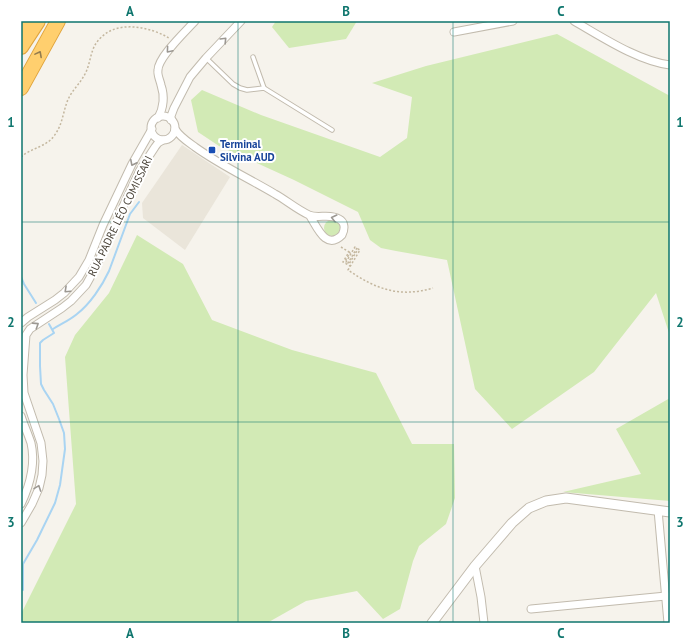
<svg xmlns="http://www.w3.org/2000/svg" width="691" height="644" font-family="'PT Sans',sans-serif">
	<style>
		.residential { fill: #eae5da }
		.green { fill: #d2eab5 }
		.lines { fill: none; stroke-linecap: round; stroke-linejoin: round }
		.stream { stroke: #a9d4f2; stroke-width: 2 }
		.service-casing { stroke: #c2bbae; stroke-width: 5.5 }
		.minor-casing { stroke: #c2bbae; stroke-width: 9 }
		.tertiary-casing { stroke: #c2bbae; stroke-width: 11 }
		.motorway-casing { stroke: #e0a43c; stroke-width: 16 }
		.path { stroke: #c4b79f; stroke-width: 1.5; stroke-dasharray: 2 2; stroke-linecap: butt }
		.service { stroke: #fff; stroke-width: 3.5 }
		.minor { stroke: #fff; stroke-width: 7 }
		.tertiary { stroke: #fff; stroke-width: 9 }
		.motorway { stroke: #ffcf6e; stroke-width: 14 }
		.oneway { stroke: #9c9892 }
		.oneway2 { stroke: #937c4e }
		.grid { fill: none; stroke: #0f766e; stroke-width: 1; stroke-opacity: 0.55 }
		.transit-dot { fill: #1a4fb4; stroke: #fff; stroke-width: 1.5 }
		.labels { text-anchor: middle; stroke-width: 4; stroke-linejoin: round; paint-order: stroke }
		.transit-label { font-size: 11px; font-weight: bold; fill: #164399; stroke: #fff; text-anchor: start }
		.street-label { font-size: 11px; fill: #4b4439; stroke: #fff }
		.neatline { fill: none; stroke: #0f766e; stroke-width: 1.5 }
		.grid-label { font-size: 13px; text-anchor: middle; font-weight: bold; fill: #0f766e }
	</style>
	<rect width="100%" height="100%" fill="#f6f3ec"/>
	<!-- residential -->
	<polygon class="residential" points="182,145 230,177 185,250 143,218 142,203"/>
	<!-- green -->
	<g class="green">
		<polygon points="276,21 357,21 346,39 289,48 272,27"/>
		<polygon points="557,34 670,96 670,336 656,293 594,372 512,429 475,389 447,260 396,251 381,248 370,240 358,212 294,180 219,146 198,132 191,100 202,90 261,115 380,157 407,138 412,97 372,83 426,66"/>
		<circle cx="332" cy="228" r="8"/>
		<polygon points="137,235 183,264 212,320 292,350 376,373 412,444 454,444 455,498 446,524 419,546 413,561 400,609 383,619 357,591 306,601 267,623 21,623 21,614 76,504 65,357 75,335 109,293"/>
		<polygon points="670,398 670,501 563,492 641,474 616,429"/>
	</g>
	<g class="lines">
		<!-- stream -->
		<g class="stream">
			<polyline points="21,277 24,284 36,303"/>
			<path d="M53,329C61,324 70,320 77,314C90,304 102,286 109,271L130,214L139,202"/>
			<polyline points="23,590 23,564 37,540 55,503 60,485 65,449 64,433 59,419 53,404 44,390 41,384 40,366 40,343 43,340 54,333 49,324"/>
		</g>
		<defs>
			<g id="service">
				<polyline points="253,57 264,88"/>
				<polyline points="206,58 233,84 240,88 247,90 264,88 332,130"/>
			</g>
			<g id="minor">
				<path d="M574,21C602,37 638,61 670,65"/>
				<polyline points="454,32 513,21"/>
				<circle cx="163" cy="128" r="12"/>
				<path d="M158,118C164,107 165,97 161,85C160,80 157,75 158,70C158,57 186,31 195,21"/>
				<polyline points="171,120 171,116 174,108 190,77 206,58 241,21"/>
				<path d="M175,129C180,137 188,142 195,147C220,165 248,178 275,194C286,200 296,209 309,215C318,219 330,213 339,219C345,222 345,229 342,235C326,251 317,227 310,216"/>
				<polyline points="21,323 28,317 55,300 64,293 79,277 89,260 103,225 132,164 152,129"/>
				<path d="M21,416C24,425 28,434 31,443C36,465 30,485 21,504"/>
				<polyline points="658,510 668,623"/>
				<polyline points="21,523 32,504 39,488 42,475 43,461 41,443 24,393 23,375 26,335 30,329 62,308 71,301 86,285 96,267 119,215 140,170 155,147 158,143 163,140"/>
				<polyline points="475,566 481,597 484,623"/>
				<polyline points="531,609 666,596"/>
			</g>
			<polyline id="tertiary" points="432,623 475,566 512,523 529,508 546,501 566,498 670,512"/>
			<g id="motorway">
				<polyline points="21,26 24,21"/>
				<polyline points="21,47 38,21"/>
				<polyline points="21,88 58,21"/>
			</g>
		</defs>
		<!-- service casing -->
		<use href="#service" class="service-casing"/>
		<!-- minor casing -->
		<use href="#minor" class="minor-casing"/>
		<!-- tertiary casing -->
		<use href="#tertiary" class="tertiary-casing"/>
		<!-- motorway casing -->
		<use href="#motorway" class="motorway-casing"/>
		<!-- path -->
		<g class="path">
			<path d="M21,157C31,148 46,147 54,136C62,126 63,113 67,102C71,91 80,84 85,74C90,65 90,54 95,45C98,40 103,35 108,32C126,22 152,28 169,38"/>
			<polyline points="341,247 349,252 343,262 350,266"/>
			<path d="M349,252L350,253L345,261L346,262L355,247L357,248L348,263L349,264L358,249L360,250L348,270C376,289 399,298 433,288"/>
		</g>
		<!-- service -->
		<use href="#service" class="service"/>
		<!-- minor -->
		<use href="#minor" class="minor"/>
		<!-- tertiary -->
		<use href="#tertiary" class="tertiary"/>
		<!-- motorway -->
		<use href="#motorway" class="motorway"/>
	</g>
	<!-- one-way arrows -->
	<defs><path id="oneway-chevron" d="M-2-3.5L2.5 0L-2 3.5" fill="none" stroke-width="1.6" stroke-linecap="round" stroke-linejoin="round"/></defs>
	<g class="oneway">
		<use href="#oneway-chevron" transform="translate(224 40) rotate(-46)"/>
		<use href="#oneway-chevron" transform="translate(169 50) rotate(130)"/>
		<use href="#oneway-chevron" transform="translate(133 163) rotate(117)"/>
		<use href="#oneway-chevron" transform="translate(334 218) rotate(-166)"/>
		<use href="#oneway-chevron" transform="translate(67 290) rotate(137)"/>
		<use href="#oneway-chevron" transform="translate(36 325) rotate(-33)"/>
		<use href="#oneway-chevron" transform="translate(38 488) rotate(-70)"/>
	</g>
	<use class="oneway2" href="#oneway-chevron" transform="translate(39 54) rotate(-62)"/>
	<!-- grid -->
	<path class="grid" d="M238,21V623M453,21V623M21,222H670M21,422H670"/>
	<!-- markers -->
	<rect class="transit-dot" x="208" y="146" width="8" height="8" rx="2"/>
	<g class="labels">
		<!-- transit labels -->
		<g class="transit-label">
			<text x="220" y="148">Terminal<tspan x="220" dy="13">Silvina AUD</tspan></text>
		</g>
		<!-- street labels -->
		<g class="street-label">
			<text transform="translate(120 216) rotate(-64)" y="4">RUA PADRE LÉO COMISSARI</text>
		</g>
	</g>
	<!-- border -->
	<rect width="691" height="644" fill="none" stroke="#ffffff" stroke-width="44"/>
	<rect x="22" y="22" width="647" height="600" class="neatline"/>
	<g class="grid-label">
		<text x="130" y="16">A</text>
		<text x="346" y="16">B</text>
		<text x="561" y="16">C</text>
		<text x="11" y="127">1</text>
		<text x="680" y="127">1</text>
		<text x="11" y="327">2</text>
		<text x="680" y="327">2</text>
		<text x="11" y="527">3</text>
		<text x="680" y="527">3</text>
		<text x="130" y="638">A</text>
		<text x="346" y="638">B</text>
		<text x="561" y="638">C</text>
	</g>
</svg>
